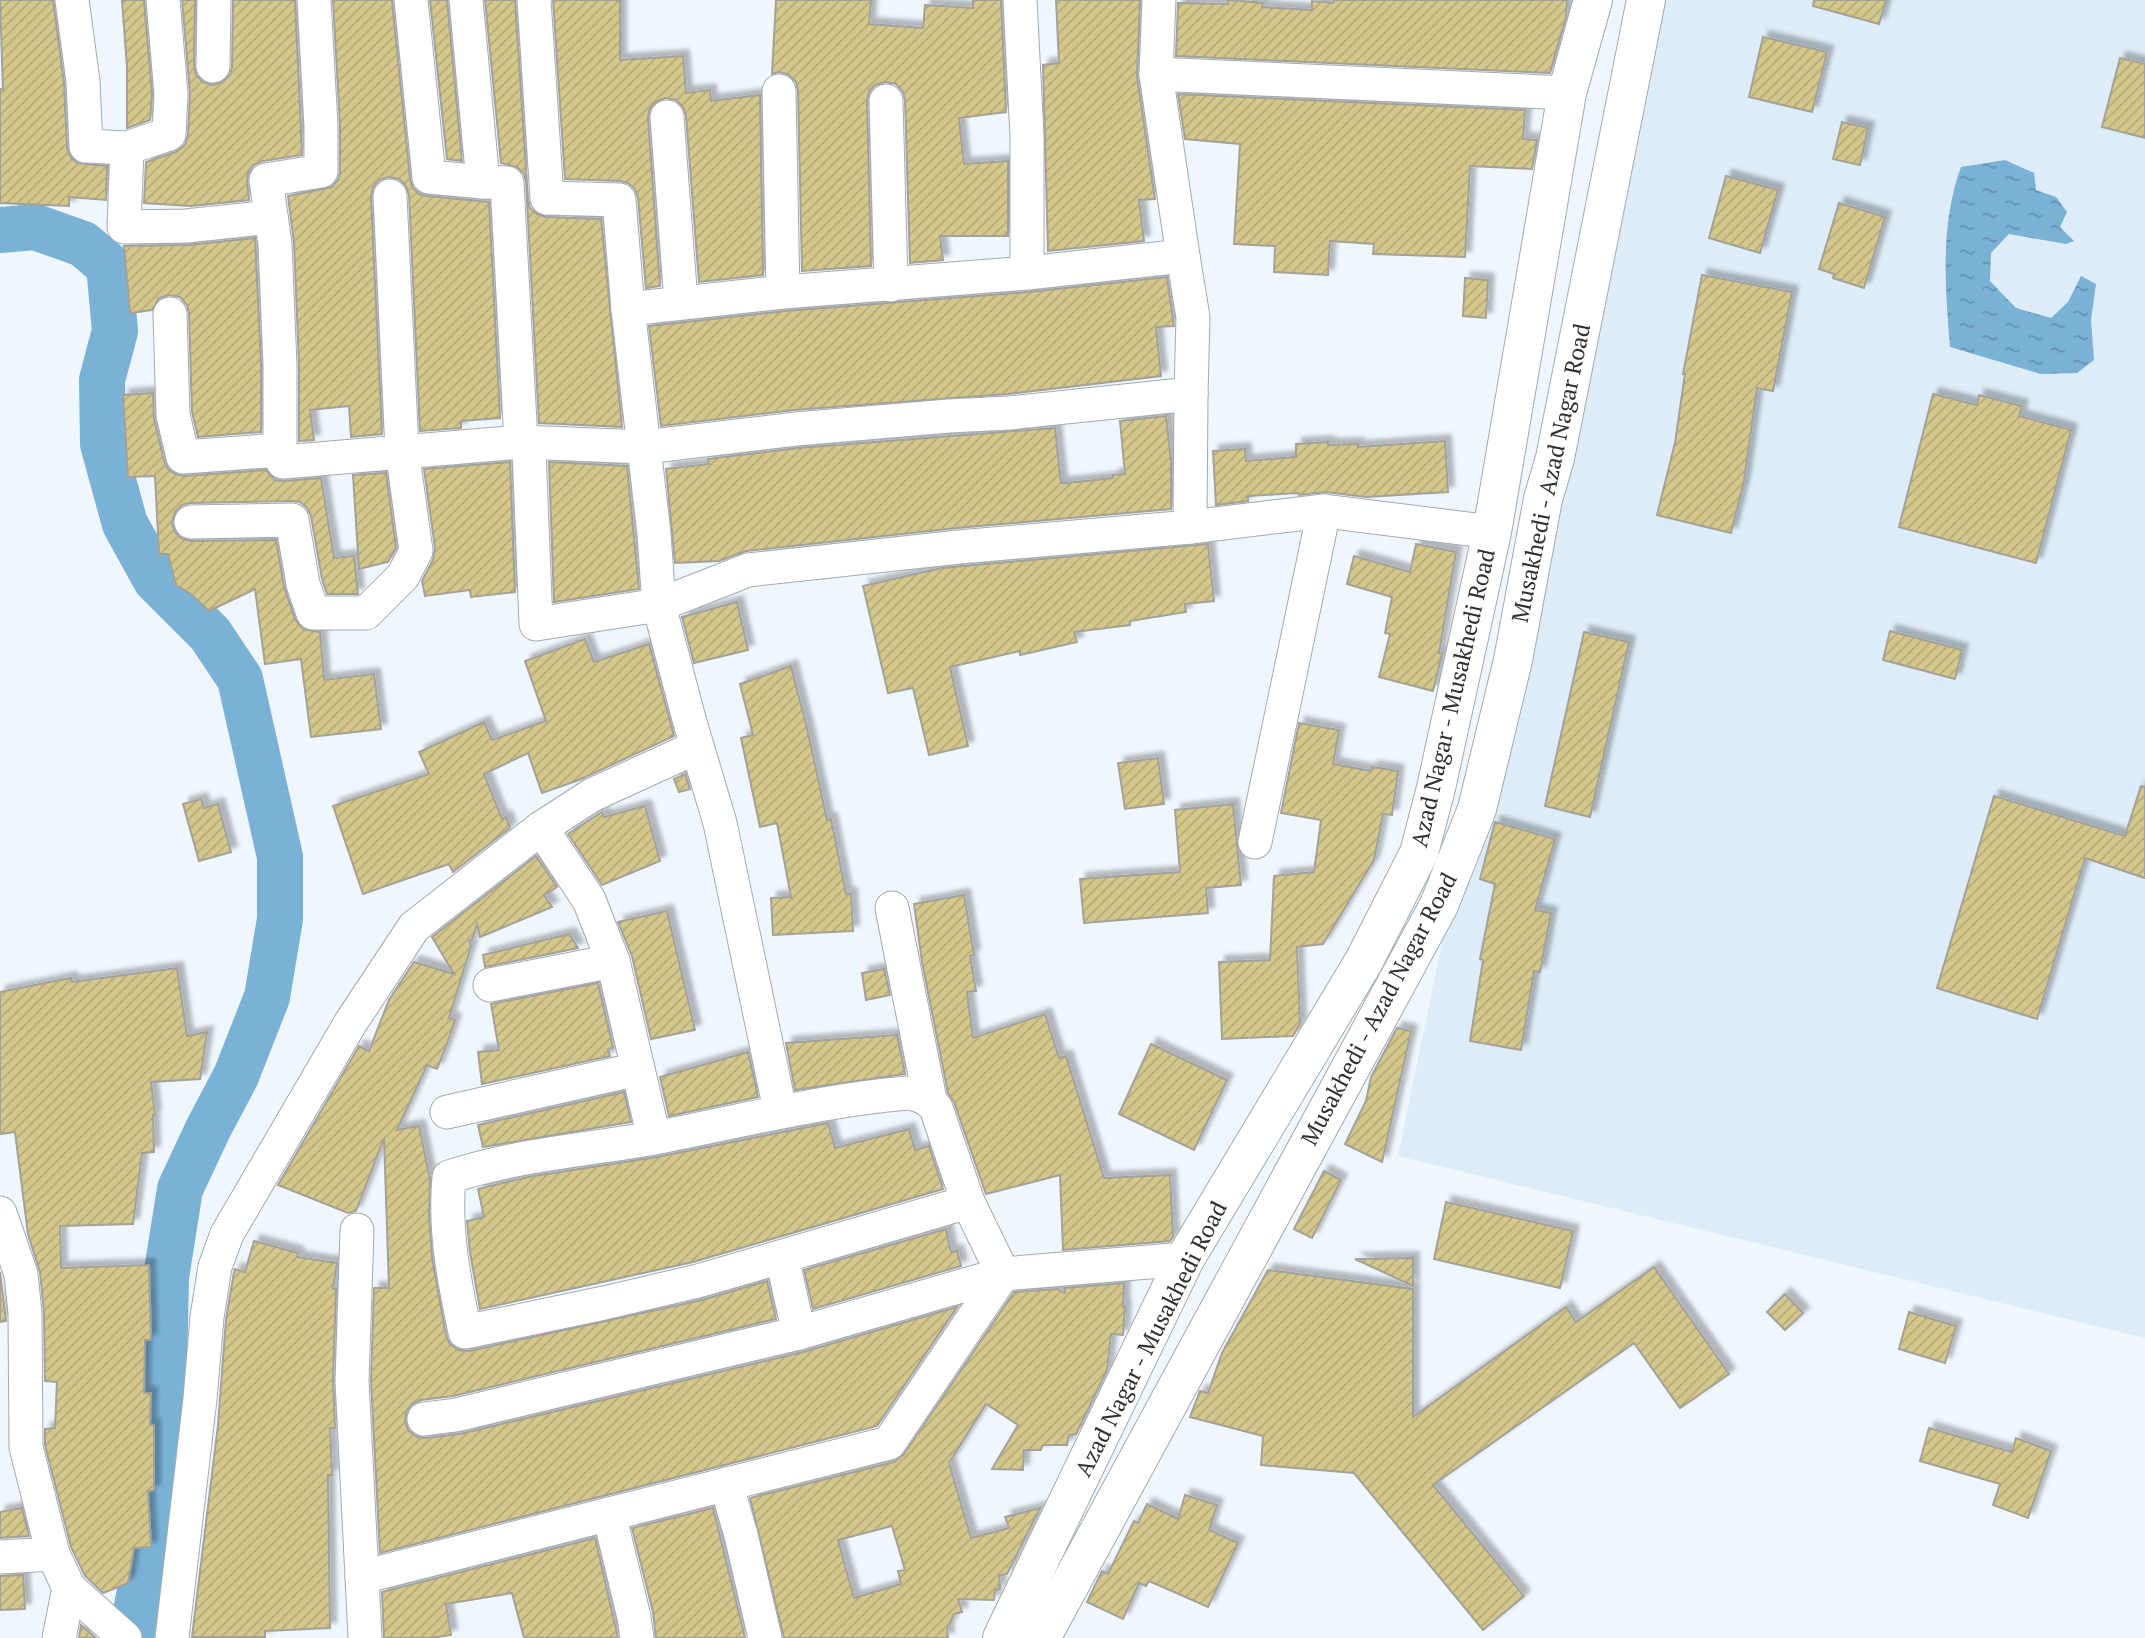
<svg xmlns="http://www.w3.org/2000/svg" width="2145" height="1638" font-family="'PT Serif',serif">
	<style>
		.built { fill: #ddecf7 }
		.water { fill: url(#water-ripples) }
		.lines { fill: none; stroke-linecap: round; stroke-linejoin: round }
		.river { stroke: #7ab2d6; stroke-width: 46 }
		.building { fill: url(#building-hatch); stroke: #a3a199; stroke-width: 2; fill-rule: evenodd; filter: url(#shadow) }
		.minor-casing { stroke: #a2aab0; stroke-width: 35 }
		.major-casing { stroke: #a2aab0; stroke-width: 40 }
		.minor { stroke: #fff; stroke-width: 33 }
		.major { stroke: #fff; stroke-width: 38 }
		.labels { text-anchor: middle; stroke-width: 7; stroke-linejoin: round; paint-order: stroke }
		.street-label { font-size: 23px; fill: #2d3032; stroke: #fff }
	</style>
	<defs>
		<pattern id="water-ripples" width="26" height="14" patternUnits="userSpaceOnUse" patternTransform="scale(1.75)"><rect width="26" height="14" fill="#7ab2d6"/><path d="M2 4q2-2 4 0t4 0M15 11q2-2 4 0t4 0" fill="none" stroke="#6491ae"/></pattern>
		<pattern id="building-hatch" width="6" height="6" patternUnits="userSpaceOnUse" patternTransform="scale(1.75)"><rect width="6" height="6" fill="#d4c78b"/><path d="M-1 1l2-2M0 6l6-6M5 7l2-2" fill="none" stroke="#b6ab78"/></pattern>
		<filter id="shadow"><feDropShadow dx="6" dy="-6" stdDeviation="2" flood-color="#0004"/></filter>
	</defs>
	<rect width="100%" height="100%" fill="#eff7fd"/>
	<!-- built -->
	<polygon class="built" points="1636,0 2145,0 2145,1338 1398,1156"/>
	<!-- water -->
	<path class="water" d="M2005,160L2034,173L2036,190L2056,197L2067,212L2060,227L2074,241L2066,244L2009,234L1991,253L1990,281L2016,308L2051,318L2068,302L2081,276L2096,284L2091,320L2094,360L2077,373L2041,374L1950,347C1945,287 1940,224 1961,167Z"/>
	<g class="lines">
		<!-- river -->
		<polyline class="river" points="0,230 35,227 83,244 109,266 115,331 102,380 103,444 125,524 156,580 210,634 240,679 280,857 280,919 267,997 236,1076 208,1129 180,1189 166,1277 164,1373 170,1441 165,1510 141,1585 131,1638"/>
	</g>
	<!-- building -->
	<g class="building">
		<polygon points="0,0 53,0 64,83 67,148 70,156 77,163 107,166 106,200 69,197 69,206 0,203 0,89 3,90"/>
		<polygon points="122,0 144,0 152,94 150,120 127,128 127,67"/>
		<polygon points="182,0 195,0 194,66 196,75 203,82 213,85 223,82 230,75 232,67 233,0 295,0 302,155 263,161 253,165 248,172 247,182 249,200 191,206 144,203 146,162 176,152 185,145 188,135 190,93"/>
		<polygon points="333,0 392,0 410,179 413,188 419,194 427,196 489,202 500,418 461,421 461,428 420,431 409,195 406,186 399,179 388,177 379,180 373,187 371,197 382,434 351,437 349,406 310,410 314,440 299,441 299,364 294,243 288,196 332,187 338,180 340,172 340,125"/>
		<polygon points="430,0 447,0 462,161 447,159"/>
		<polygon points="485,0 515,0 528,199 530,208 537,214 546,217 601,219 622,427 539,423 526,182 524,174 517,167 501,163"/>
		<polygon points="553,0 620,0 620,60 683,56 686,93 710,90 711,101 760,95 763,275 699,282 686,116 683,107 676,100 665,98 656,102 650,108 648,118 660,286 646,288 638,198 635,189 628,183 620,181 565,179"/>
		<polygon points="776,0 871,0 869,24 923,28 925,5 973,8 973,0 1001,0 1006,112 959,118 964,164 1008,161 1008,236 940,236 943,260 910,263 905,100 903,92 896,84 885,82 875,85 869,91 867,102 871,266 802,271 798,91 796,82 789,75 779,72 772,74"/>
		<polygon points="1056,0 1140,0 1137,77 1155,199 1139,200 1144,241 1048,251 1043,65 1059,63"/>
		<polygon points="1228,0 1263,3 1262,7 1312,10 1312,1 1333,3 1334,0 1567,0 1566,17 1550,73 1176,56 1178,3 1228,4"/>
		<polygon points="1814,0 1886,0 1879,24 1813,6"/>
		<polygon points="1763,37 1827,52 1812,112 1749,97"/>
		<polygon points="2120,58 2145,64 2145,138 2102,127"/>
		<polygon points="1178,94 1525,110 1523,139 1537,140 1532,169 1470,166 1465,257 1373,254 1374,244 1330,241 1328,275 1274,272 1275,246 1234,244 1240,144 1185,139"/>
		<polygon points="1842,122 1868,128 1860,165 1833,159"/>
		<polygon points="1726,176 1778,190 1760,253 1709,238"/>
		<polygon points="1839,203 1885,217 1864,288 1833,278 1834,274 1819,269"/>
		<polygon points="255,238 261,365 261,432 198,437 192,412 189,313 187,305 180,297 169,295 159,298 152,310 130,313 124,246 188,245"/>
		<polygon points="1702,275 1792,292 1773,391 1757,388 1744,481 1731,533 1657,515 1675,443 1685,374 1683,374"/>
		<polygon points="1167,277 1174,326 1156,327 1161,376 1008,394 794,410 661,426 649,326 785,311 1029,292"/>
		<polygon points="1465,278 1488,280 1486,318 1463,316"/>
		<polygon points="153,393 154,419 164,461 168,469 175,474 184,476 266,470 275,480 284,481 321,478 334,558 354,556 358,594 327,594 322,579 311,516 307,508 300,502 292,501 190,503 182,505 175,512 172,523 175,532 181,538 191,541 276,540 284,587 295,619 303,629 320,632 324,680 374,674 381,729 311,737 301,659 265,664 255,589 209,611 191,594 176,585 168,554 159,554 155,476 128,477 123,395"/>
		<polygon points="1933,394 1977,405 1979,395 2022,406 2019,416 2071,430 2036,563 1899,527"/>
		<polygon points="1166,416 1171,461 1171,509 957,528 746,551 719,561 675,563 666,469 709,464 708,459 798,448 1055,428 1061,483 1067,483 1113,478 1113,475 1125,474 1120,421"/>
		<polygon points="1445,441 1448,492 1366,497 1326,492 1299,495 1298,493 1248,496 1248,501 1216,505 1213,451 1245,449 1246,461 1296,457 1296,444 1328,442 1328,445 1358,444 1358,447"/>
		<polygon points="510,462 515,592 471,597 470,590 425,596 422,581 433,560 435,548 424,469"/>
		<polygon points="549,462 627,466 639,589 554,602"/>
		<polygon points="386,473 396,548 388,562 359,569 353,475"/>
		<polygon points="1208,544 1214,601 1185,604 1186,612 1130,621 1130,625 1074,632 1077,642 1020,655 1020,651 950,667 968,746 929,755 913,688 888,693 863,586 942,568"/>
		<polygon points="1416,544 1456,552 1439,653 1442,654 1433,691 1379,677 1390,634 1385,633 1392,597 1347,584 1354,556 1410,572"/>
		<polygon points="737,602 748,650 694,663 682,617"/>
		<polygon points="1890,631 1962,650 1955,679 1883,660"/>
		<polygon points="1584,632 1629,642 1590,817 1545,806"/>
		<polygon points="585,639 594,662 649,644 674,736 579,780 542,793 528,753 484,774 502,819 506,817 510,828 453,872 449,864 363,894 333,806 429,774 419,752 484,722 492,740 546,721 525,661"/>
		<polygon points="791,666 807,728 827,820 831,819 846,894 851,894 853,931 773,935 771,898 791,897 777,823 760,827 741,738 753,735 740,684"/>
		<polygon points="1299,723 1339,730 1333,764 1371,771 1372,767 1398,771 1392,815 1383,814 1374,860 1323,944 1297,947 1300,1024 1293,1036 1222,1039 1219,962 1270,960 1274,876 1314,872 1321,820 1281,813"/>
		<polygon points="1158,758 1164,804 1125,809 1118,763"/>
		<polygon points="685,774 690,789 679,792 674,779"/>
		<polygon points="2141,786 2145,787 2145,878 2085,858 2037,1019 1937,988 1994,796 2125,836"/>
		<polygon points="201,799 204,808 218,804 231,852 199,861 183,804"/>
		<polygon points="1233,804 1241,885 1206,888 1208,913 1084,923 1080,879 1180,872 1175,810"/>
		<polygon points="645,806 660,861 602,885 568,834 602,812 604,817"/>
		<polygon points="1495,822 1555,839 1535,910 1551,913 1540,972 1534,971 1521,1050 1470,1041 1483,960 1480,959 1495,884 1480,879"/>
		<polygon points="536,856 557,887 544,895 552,907 480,937 477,924 472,940 469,941 471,946 449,1018 455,1020 448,1041 437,1069 427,1065 397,1130 419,1126 430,1179 429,1216 432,1258 446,1336 450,1344 458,1350 469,1351 702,1300 767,1281 776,1319 453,1396 421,1400 412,1404 406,1412 405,1422 409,1431 417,1437 426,1438 460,1434 803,1352 957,1307 877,1426 380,1553 371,1381 374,1288 389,1288 384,1138 356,1211 348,1213 278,1185 359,1046 369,1051 389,1000 414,962 454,974 432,937"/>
		<polygon points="964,895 974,955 970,956 976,991 967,992 973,1038 1045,1014 1059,1058 1066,1056 1104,1178 1170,1175 1173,1237 1170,1241 1063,1250 1060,1175 986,1194 954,1102 948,1093 922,962 914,904"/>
		<polygon points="667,911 695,1030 651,1039 632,956 618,922"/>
		<polygon points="569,934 578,948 485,967 483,955"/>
		<polygon points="177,968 187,1036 207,1032 200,1079 151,1082 155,1115 153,1115 154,1152 142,1153 133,1224 60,1226 61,1268 149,1265 151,1340 145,1340 144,1393 151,1393 150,1425 154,1425 154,1490 148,1491 151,1547 134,1548 128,1583 103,1593 85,1576 71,1547 45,1445 45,1429 55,1428 57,1382 45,1381 44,1313 40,1272 28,1234 15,1132 0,1134 0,992 71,978 72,982"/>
		<polygon points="884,969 890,995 866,1000 862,973"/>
		<polygon points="598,983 613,1048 608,1049 610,1056 482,1084 478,1052 499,1050 491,1004"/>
		<polygon points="1397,1028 1411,1031 1382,1162 1345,1144 1366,1101 1371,1077"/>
		<polygon points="897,1035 905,1074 795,1090 786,1043"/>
		<polygon points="1151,1044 1227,1080 1194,1150 1119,1114"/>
		<polygon points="748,1052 758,1097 669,1116 660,1077"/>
		<polygon points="624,1092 631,1122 483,1147 478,1125"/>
		<polygon points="828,1123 835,1148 909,1129 915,1150 929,1146 943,1189 693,1262 480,1309 470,1252 467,1221 484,1217 478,1189 528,1177 657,1157"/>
		<polygon points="1324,1171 1341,1180 1312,1238 1294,1229"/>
		<polygon points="1446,1202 1573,1231 1560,1288 1434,1259"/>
		<polygon points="946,1229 951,1252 957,1251 961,1266 813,1309 804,1270"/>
		<polygon points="254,1241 298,1253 297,1257 337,1263 333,1289 336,1289 333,1380 335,1428 330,1428 332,1475 328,1475 330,1628 265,1631 265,1637 192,1637 218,1425 226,1319 234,1272 235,1269 245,1272"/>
		<polygon points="1413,1258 1413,1286 1355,1259"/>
		<polygon points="1654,1267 1729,1374 1680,1408 1634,1343 1433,1485 1524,1596 1483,1630 1354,1473 1261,1465 1263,1436 1190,1417 1200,1391 1208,1393 1222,1353 1268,1270 1413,1289 1413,1417 1566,1307 1576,1322"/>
		<polygon points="0,1272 6,1321 0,1322"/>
		<path d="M1124,1283L1123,1307H1125L1123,1335L1111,1334L1107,1370L1076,1434L1069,1435L1067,1445H1043L1041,1450H1024L1023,1470L992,1469L1018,1425L986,1404L949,1463L971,1538L1009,1528L1005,1517L1040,1508L1007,1574L999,1576L1000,1589L995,1590L994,1600L958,1599L962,1612L954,1614L947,1629L948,1638H784L750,1498L894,1462L904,1454L1014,1292L1057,1289L1065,1293V1288ZM892,1526L905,1570L898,1571L901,1584L854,1598L838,1540Z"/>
		<polygon points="1785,1294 1803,1313 1785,1330 1767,1312"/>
		<polygon points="1909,1312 1956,1326 1945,1363 1899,1349"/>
		<polygon points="1929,1428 2012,1452 2016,1438 2051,1451 2028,1518 1993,1505 2000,1484 1920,1461"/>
		<polygon points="1185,1495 1217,1505 1209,1530 1238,1543 1208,1607 1149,1581 1146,1586 1139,1583 1123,1619 1087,1602 1102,1571 1108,1574 1134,1521 1138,1523 1147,1504 1178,1519"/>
		<polygon points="22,1508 29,1536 0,1538 0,1512"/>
		<polygon points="713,1508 745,1638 656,1638 653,1612 632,1528"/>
		<polygon points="595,1538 618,1638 524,1638 512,1593 446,1604 451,1635 431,1638 384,1638 382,1592"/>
		<polygon points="23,1575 25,1609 0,1610 0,1576"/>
		<polygon points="81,1625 96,1638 79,1638"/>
	</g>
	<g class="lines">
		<defs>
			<g id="minor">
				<polyline points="72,0 83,81 86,146 127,148 124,227 186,226 271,217"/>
				<polyline points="314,0 321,126 321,171 266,180 275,244 280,365 280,450 283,462 521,442 644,447 796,429 949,416 1009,413 1191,394 1193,317 1183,256"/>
				<polyline points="411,0 429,177 483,182"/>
				<polyline points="466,0 483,182 507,183 521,442 529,450 536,624 659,605 689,719 720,823 780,1110"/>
				<polyline points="534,0 547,198 619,200 628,309"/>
				<polyline points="1020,0 1027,136 1027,273"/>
				<polyline points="213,66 214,0"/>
				<polyline points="1156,74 1159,0"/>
				<polyline points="779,91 783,292"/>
				<polyline points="886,101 891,285"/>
				<polyline points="667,117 681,302"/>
				<polyline points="127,148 169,134 171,94 163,0"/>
				<polyline points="170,314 173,415 183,457 280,450"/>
				<polyline points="1191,394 1190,527 959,547 748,570 659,605 654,534 628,309 783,292 1027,273 1183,256 1156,74 1567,93"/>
				<polyline points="191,522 292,520 303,584 313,613 366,613 403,576 416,551 402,450 390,196"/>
				<polyline points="1190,527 1324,511 1492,532"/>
				<polyline points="541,828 589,900 613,961 654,1138"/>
				<polyline points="1255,842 1324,511"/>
				<polyline points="892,908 930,1100"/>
				<polyline points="490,985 613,961"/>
				<path d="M908,1093C920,1095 928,1098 936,1108L968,1202L698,1281L604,1303L465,1332C454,1280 444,1230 449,1177C515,1155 586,1150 654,1138C739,1122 821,1100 908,1093Z"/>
				<polyline points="447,1112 638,1069"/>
				<polyline points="0,1213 21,1274 25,1313 26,1447 53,1554 69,1588 125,1638"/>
				<polyline points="357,1230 352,1381 362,1577 889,1443 1003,1274 968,1202"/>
				<polyline points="782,1258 799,1333 1003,1274 1185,1259"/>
				<polyline points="424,1419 456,1415 799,1333"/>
				<polyline points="726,1484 741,1535 765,1638"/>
				<polyline points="609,1514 634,1617 637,1638"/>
				<polyline points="0,1557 53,1554"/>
				<polyline points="362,1577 365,1638"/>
				<polyline points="59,1638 69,1588"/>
				<polyline points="172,1638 200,1399 207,1317 215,1267 227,1234 351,1022 414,927 541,828 592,795 697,747"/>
			</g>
			<g id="major">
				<polyline points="1002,1638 1185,1259 1364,961 1419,853 1436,788 1492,532 1567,93 1593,0"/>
				<polyline points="1041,1638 1439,905 1477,809 1513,660 1543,499 1555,458 1646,0"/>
			</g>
		</defs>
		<!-- minor casing -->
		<use href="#minor" class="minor-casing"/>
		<!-- major casing -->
		<use href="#major" class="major-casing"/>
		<!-- minor -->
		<use href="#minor" class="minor"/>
		<!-- major -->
		<use href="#major" class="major"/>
	</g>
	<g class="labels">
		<!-- street labels -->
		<g class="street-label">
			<text transform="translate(1551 473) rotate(-78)" y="8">Musakhedi - Azad Nagar Road</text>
			<text transform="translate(1453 698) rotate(-77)" y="8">Azad Nagar - Musakhedi Road</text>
			<text transform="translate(1379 1009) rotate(-62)" y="8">Musakhedi - Azad Nagar Road</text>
			<text transform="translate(1151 1339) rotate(-63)" y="8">Azad Nagar - Musakhedi Road</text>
		</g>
	</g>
</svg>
